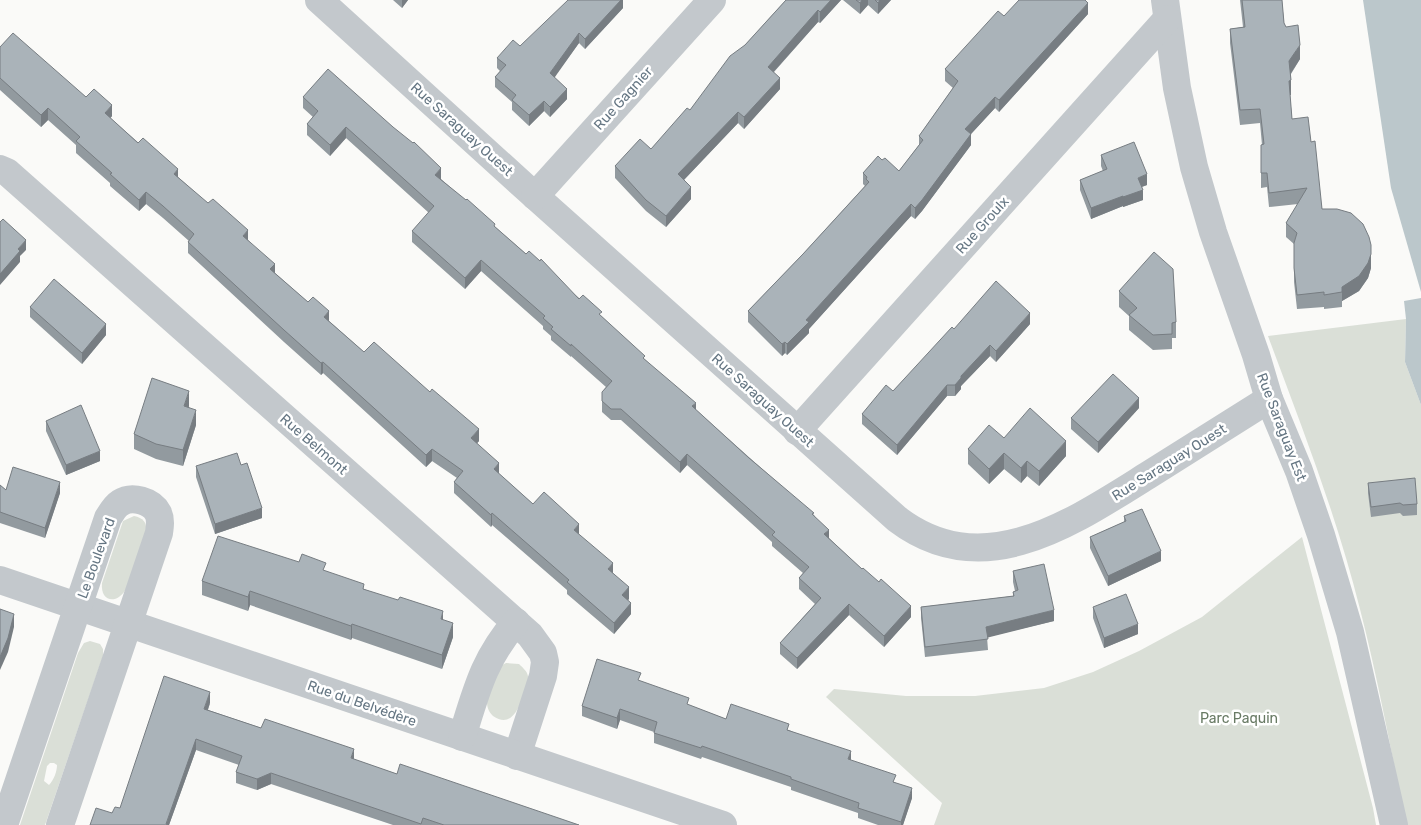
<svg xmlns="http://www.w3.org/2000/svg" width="1421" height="825" font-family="Rubik,sans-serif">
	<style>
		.green { fill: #dadfd7; fill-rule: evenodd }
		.water { fill: #bbc7cb }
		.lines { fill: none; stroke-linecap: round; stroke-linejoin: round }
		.minor { stroke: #c3c8cc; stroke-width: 28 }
		.wall { fill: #929a9f }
		.shaded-wall { fill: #777d82 }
		.building { fill: #aab3b9; stroke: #777d82 }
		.labels { text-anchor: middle; stroke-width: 5; stroke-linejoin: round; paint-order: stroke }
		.street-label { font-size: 14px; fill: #657683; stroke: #fff }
		.park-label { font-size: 14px; fill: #687a64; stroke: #fff }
	</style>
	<rect width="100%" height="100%" fill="#fafaf8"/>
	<!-- green -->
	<g class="green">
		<path d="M1406,319L1405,362L1421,405V825H1406C1388,735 1372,646 1346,558C1324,483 1295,409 1268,336Z"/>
		<path d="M134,516C143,518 147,522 146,531L126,589C117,605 100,602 102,583L123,521Z"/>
		<polygon points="1302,537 1373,808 1376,825 934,825 942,803 826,697 834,689 906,696 975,696 1044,688 1093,672 1139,651 1202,617"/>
		<path d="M90,641L100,644L103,649V656L45,825H20L78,653L84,643ZM50,763H54L57,765C57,771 54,780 49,785L44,781L47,766Z"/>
		<path d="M506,663L519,664C523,668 527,671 528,676C530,682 526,688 524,694C519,708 511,729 493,716C489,712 487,708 487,702C488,691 496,677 500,666Z"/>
	</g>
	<!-- water -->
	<g class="water">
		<polygon points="1363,0 1421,0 1421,292 1391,188"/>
		<polygon points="1421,298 1421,405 1405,362 1406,319 1404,301"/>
	</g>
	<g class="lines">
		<!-- minor -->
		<g class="minor">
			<path d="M319,0L535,196L897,519C984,585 1073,522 1150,474C1189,449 1229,424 1269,399"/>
			<polyline points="1165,0 1177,88 1194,167 1213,232 1256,355 1269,399 1299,471 1321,535 1350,632 1394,825"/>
			<polyline points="0,169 7,172 530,635 543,653 545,662 543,676 517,756"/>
			<polyline points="535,196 712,0"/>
			<polyline points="797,431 1167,19"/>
			<polyline points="0,580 723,825"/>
			<path d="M462,737C476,692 484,658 516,622"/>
			<path d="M4,825L108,518C111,513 115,506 120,503C132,495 152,501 158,513C161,519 160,526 159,533L60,825"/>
		</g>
	</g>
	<!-- wall -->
	<g class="wall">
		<polygon points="393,0 408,0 402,8"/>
		<polygon points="623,0 623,8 585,49 579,43 554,77 567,99 550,117 544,111 529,126 512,110 512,102 495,87 495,77 500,71 497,68 497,58"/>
		<polygon points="786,0 841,0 820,23 818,22 774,72 780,89 744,129 738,123 684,180 691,199 666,227 646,211 615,178 615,166 651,149 690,110 745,45"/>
		<polygon points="843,0 891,0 878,14 868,5 860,14"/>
		<polygon points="1240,0 1282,0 1284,23 1300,59 1291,74 1291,95 1290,95 1292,119 1311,142 1322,209 1371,268 1368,278 1359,291 1342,301 1342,307 1324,309 1324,307 1297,309 1294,282 1294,244 1286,237 1286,223 1298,204 1269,207 1267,187 1261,188 1261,145 1262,145 1260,123 1240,125 1230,43 1230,29 1243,27"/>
		<polygon points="1088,14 999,112 995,108 971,134 971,145 922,211 915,219 911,216 809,329 809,333 787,355 785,353 782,356 748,322 748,311 803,254 865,186 863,184 863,173 882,160 899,171 919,145 919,136 953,88 945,81 945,69 1004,16"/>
		<polygon points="0,47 86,97 112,116 110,118 178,177 248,240 275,273 364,352 479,441 477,443 499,474 533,504 579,534 613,573 629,599 628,600 631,614 614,634 567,594 567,590 492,525 491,527 454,493 454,482 457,478 432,461 426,467 323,373 321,375 284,342 188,253 188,242 189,241 163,218 146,204 139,211 110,186 110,183 76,153 76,145 48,120 41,127 0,90"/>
		<polygon points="303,97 441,179 526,254 602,317 696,410 814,515 829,538 911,617 884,647 849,615 797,669 780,654 780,643 815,604 799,589 799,578 803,573 772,546 772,542 687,465 680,473 621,420 611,420 602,412 602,392 606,387 571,356 571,357 551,340 551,336 543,329 543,326 481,271 465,289 412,242 412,231 429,213 346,138 330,156 307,135 307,124 313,117 303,108"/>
		<polygon points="1101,155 1147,185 1142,187 1143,200 1123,207 1123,206 1091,219 1080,190 1080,180 1103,171 1101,166"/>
		<polygon points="1119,291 1176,322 1176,338 1172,338 1172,349 1153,350 1129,330 1129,316 1119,307"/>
		<polygon points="30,307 106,335 82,364 30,317"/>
		<polygon points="1030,324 996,362 990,356 961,386 961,389 955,396 947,396 897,455 862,424 862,414 893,391 954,329"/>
		<polygon points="189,406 189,407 196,425 183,466 156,459 134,449 134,434"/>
		<polygon points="1139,408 1098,453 1071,429 1071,418"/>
		<polygon points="46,421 100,461 66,475 46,431"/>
		<polygon points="1004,438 1066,456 1039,486 1027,476 1021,483 1004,469 989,484 968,464 968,449"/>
		<polygon points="196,466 262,518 215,534 196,477"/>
		<polygon points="1368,483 1417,504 1417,515 1403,516 1400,513 1371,517 1368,493"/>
		<polygon points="0,485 6,490 60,493 45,538 0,523"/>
		<polygon points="1124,516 1161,561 1108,586 1090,548 1090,537 1124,522"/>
		<polygon points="326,571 364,589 443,620 453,637 442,669 352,638 351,640 250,605 248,611 202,595 202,581"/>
		<polygon points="1013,571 1054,621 987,637 988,650 925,657 921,618 921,607 1013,596 1013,592 1015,591 1013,582"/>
		<polygon points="1093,607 1138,634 1104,648 1093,618"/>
		<polygon points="641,681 689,705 726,719 789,730 896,783 912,798 903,825 878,825 858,818 858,813 791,790 791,787 702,757 701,759 654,743 654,732 620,720 617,729 582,716 582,706"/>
		<polygon points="210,703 208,710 397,774 579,825 393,825 271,784 257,790 236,783 236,772 239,765 196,750 169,825 90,825 120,808"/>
	</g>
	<!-- shaded-wall -->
	<g class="shaded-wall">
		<polygon points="402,0 408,0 402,8"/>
		<polygon points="621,0 623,0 623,8 585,49 585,39"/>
		<polygon points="831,0 841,0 820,23 820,12"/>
		<polygon points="862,0 868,0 868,5 860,14 860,3"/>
		<polygon points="880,0 891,0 878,14 878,3"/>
		<polygon points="1088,3 1088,14 999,112 999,100"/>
		<polygon points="818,10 818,22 768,78 768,67"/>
		<polygon points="579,33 579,43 550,84 550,73"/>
		<polygon points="1300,45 1300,59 1289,76 1289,61"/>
		<polygon points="780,78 780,89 744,129 744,117"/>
		<polygon points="1291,80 1291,95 1289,95 1289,81"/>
		<polygon points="567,89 567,99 550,117 550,107"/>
		<polygon points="995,97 995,108 971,134 971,145 922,211 915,219 915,208 965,129"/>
		<polygon points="544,101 544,111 529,126 529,115"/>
		<polygon points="112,105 112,116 105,125 105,113"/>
		<polygon points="48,108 48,120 41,127 41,115"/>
		<polygon points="738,112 738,123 678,186 678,174"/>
		<polygon points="346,127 346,138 330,156 330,145"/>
		<polygon points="441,168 441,179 435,186 435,175"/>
		<polygon points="178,169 178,181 174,174"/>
		<polygon points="1147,174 1147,185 1138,188 1138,178"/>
		<polygon points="691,187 691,199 666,227 666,216"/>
		<polygon points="1143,190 1143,200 1123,207 1123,197"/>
		<polygon points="146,192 146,204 139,211 139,200"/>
		<polygon points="1123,196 1123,206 1091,219 1091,208"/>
		<polygon points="911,204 911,216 809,329 809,333 787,355 787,344 806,320"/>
		<polygon points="248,230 248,242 243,236"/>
		<polygon points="26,240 26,250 20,256 20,262 0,285 0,274 18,249"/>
		<polygon points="1371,254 1371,268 1368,278 1359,291 1342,301 1342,287"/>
		<polygon points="481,260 481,271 465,289 465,278"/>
		<polygon points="275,264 275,275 270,269"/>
		<polygon points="329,311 329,323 324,317"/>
		<polygon points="1030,313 1030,324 996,362 996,351"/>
		<polygon points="106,324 106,335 82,364 82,353"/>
		<polygon points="785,342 785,353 782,356 782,344"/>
		<polygon points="990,345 990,356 961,386 961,389 955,396 955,385 961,376"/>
		<polygon points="323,362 323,373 321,375 321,363"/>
		<polygon points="947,385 947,396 897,455 897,445"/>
		<polygon points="189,391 189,406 184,421 184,406"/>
		<polygon points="1139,398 1139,408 1098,453 1098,442"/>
		<polygon points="696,403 696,414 692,406"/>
		<polygon points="196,410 196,425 183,466 183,450"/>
		<polygon points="479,429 479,441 471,450 471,438"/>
		<polygon points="1066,441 1066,456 1039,486 1039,471"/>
		<polygon points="432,449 432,461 426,467 426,455"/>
		<polygon points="100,451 100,461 66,475 66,465"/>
		<polygon points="1004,453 1004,469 989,484 989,469"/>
		<polygon points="687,454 687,465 680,473 680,462"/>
		<polygon points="1027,461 1027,476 1021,483 1021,468"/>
		<polygon points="499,463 499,475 494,469"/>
		<polygon points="60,482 60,493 45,538 45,528"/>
		<polygon points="262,508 262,518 215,534 215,524"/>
		<polygon points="492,513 492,525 491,527 491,515"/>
		<polygon points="579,524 579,535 574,530"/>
		<polygon points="829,530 829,541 824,534"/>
		<polygon points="1161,551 1161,561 1108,586 1108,576"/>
		<polygon points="613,563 613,575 608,569"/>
		<polygon points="629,587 629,599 622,606 622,595"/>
		<polygon points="250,591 250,605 248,611 248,597"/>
		<polygon points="631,603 631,614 614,634 614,623"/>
		<polygon points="849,604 849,615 797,669 797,658"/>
		<polygon points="911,606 911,617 884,647 884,636"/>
		<polygon points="1054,610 1054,621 986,638 986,627"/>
		<polygon points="443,611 443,625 441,619"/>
		<polygon points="14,614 14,627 8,652 0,670 0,657"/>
		<polygon points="453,623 453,637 442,669 442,655"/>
		<polygon points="352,624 352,638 351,640 351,626"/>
		<polygon points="1138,624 1138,634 1104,648 1104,638"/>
		<polygon points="210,692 210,703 204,720 204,709"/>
		<polygon points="620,709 620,720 617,729 617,718"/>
		<polygon points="196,739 196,750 169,825 166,825"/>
		<polygon points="354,749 354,760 351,758"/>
		<polygon points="851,751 851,762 848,759"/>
		<polygon points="271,773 271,784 257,790 257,779"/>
		<polygon points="912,788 912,798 903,825 901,825 901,822"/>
	</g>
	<!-- building -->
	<g class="building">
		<polygon points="568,0 621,0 585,39 579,33 550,73 567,89 550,107 544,101 529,115 512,100 516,95 495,77 506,65 497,58 513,40 520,46"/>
		<polygon points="786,0 831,0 820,12 818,10 768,67 780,78 744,117 738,112 678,174 691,187 666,216 646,200 615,166 640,139 651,149 687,108 690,110 730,56 745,45"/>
		<polygon points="856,0 862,0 860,3"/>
		<polygon points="875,0 880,0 878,3"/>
		<polygon points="1019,0 1085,0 1088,3 999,100 995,97 965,129 971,134 922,200 915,208 911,204 806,320 809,322 787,344 785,342 782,344 748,311 803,254 869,182 866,179 867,177 863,173 878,156 882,160 885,158 899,171 923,140 919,136 958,81 945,69 998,11 1004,16"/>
		<polygon points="1242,0 1282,0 1284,23 1286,27 1298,25 1300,45 1289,61 1291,80 1289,81 1292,119 1308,117 1311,142 1315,141 1322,209 1337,209 1351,213 1363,224 1369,237 1371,245 1371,254 1368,263 1359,276 1342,287 1342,292 1324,295 1324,292 1297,295 1294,268 1294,243 1297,233 1286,223 1307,188 1269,193 1267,173 1261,173 1261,145 1264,144 1260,109 1240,110 1230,29 1245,27"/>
		<polygon points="13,33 86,97 94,89 112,105 105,113 138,143 143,138 178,169 174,174 208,203 213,199 248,230 243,236 275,264 270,269 308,302 313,297 329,311 324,317 364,352 374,342 430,392 432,389 479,429 471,438 499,463 494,469 533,504 544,492 579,524 574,530 613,563 608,569 629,587 622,595 631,603 614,623 567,582 569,580 492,513 491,515 454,482 463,471 432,449 426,455 323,362 321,363 284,330 188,242 194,234 163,206 146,192 139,200 110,174 112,173 76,141 80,137 48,108 41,115 0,78 0,47"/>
		<polygon points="328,69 393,127 413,143 414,142 441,168 435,175 466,200 467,199 495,224 494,226 526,254 529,251 540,261 541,259 579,299 583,295 602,312 599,314 645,356 643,358 696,403 692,406 749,458 814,513 812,514 829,530 824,534 862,569 863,568 879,582 881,579 911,606 884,636 849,604 797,658 780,643 821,598 799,578 809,567 772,535 775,532 687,454 680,462 621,409 611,409 602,401 602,392 612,381 571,344 571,346 551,329 553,327 543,318 545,316 481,260 465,278 412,231 434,206 346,127 330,145 307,124 318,111 303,97"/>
		<polygon points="1134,142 1147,174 1138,178 1143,190 1123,197 1123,196 1091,208 1080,180 1107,169 1101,155"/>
		<polygon points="3,219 26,240 18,249 20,251 0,274 0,222"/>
		<polygon points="1154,252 1173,269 1176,322 1172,323 1172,334 1153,335 1129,315 1137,308 1119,291"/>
		<polygon points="54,279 106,324 82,353 30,307"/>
		<polygon points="996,281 1030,313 996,351 990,345 961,376 961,378 955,385 947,385 897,445 862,414 886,385 893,391 952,327 954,329"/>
		<polygon points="1113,374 1139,398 1098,442 1071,418"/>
		<polygon points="152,378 189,391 184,406 196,410 183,450 156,444 134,434"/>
		<polygon points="81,405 100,451 66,465 46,421"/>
		<polygon points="1030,408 1066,441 1039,471 1027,461 1021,468 1004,453 989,469 968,449 989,425 1004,438"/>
		<polygon points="237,453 241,465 247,463 262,508 215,524 196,466"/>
		<polygon points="13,467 60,482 45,528 0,512 0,485 6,490"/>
		<polygon points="1415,478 1417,504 1403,505 1400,503 1371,507 1368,483"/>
		<polygon points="1142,509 1161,551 1108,576 1090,537 1126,521 1124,516"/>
		<polygon points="218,536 299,562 302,554 326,563 323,570 364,584 363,589 398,600 400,597 443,611 441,619 453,623 442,655 352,624 351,626 250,591 248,597 202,581"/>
		<polygon points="1044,564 1054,610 986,627 988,639 925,647 921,607 1014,596 1013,592 1018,590 1013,571"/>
		<polygon points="1126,594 1138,624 1104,638 1093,607"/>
		<polygon points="0,609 14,614 8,638 0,657"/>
		<polygon points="597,659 641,673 638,680 689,698 687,704 726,719 731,704 789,724 787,730 851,751 848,759 896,775 893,782 912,788 901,822 858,808 859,803 791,779 791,777 702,746 701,748 654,733 657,722 620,709 617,718 582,706"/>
		<polygon points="164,676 210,692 204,709 261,728 265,719 354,749 351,758 397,774 400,764 579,825 444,825 423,818 421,824 271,773 257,779 236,772 242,756 196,739 166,824 168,825 90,825 96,808 112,813 115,807 120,808"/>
	</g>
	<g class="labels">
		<!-- street labels -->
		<g class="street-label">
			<text transform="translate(623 98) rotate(-48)" y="5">Rue Gagnier</text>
			<text transform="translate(462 129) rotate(42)" y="5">Rue Saraguay Ouest</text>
			<text transform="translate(982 225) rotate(-48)" y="5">Rue Groulx</text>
			<text transform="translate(763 400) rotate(42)" y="5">Rue Saraguay Ouest</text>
			<text transform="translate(1282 427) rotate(69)" y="5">Rue Saraguay Est</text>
			<text transform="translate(314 444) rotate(41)" y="5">Rue Belmont</text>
			<text transform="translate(1169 462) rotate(-32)" y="5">Rue Saraguay Ouest</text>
			<text transform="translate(96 558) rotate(-70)" y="5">Le Boulevard</text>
			<text transform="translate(362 703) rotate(19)" y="5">Rue du Belvédère</text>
		</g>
		<!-- park labels -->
		<g class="park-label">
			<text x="1239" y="723">Parc Paquin</text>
		</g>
	</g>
</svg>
